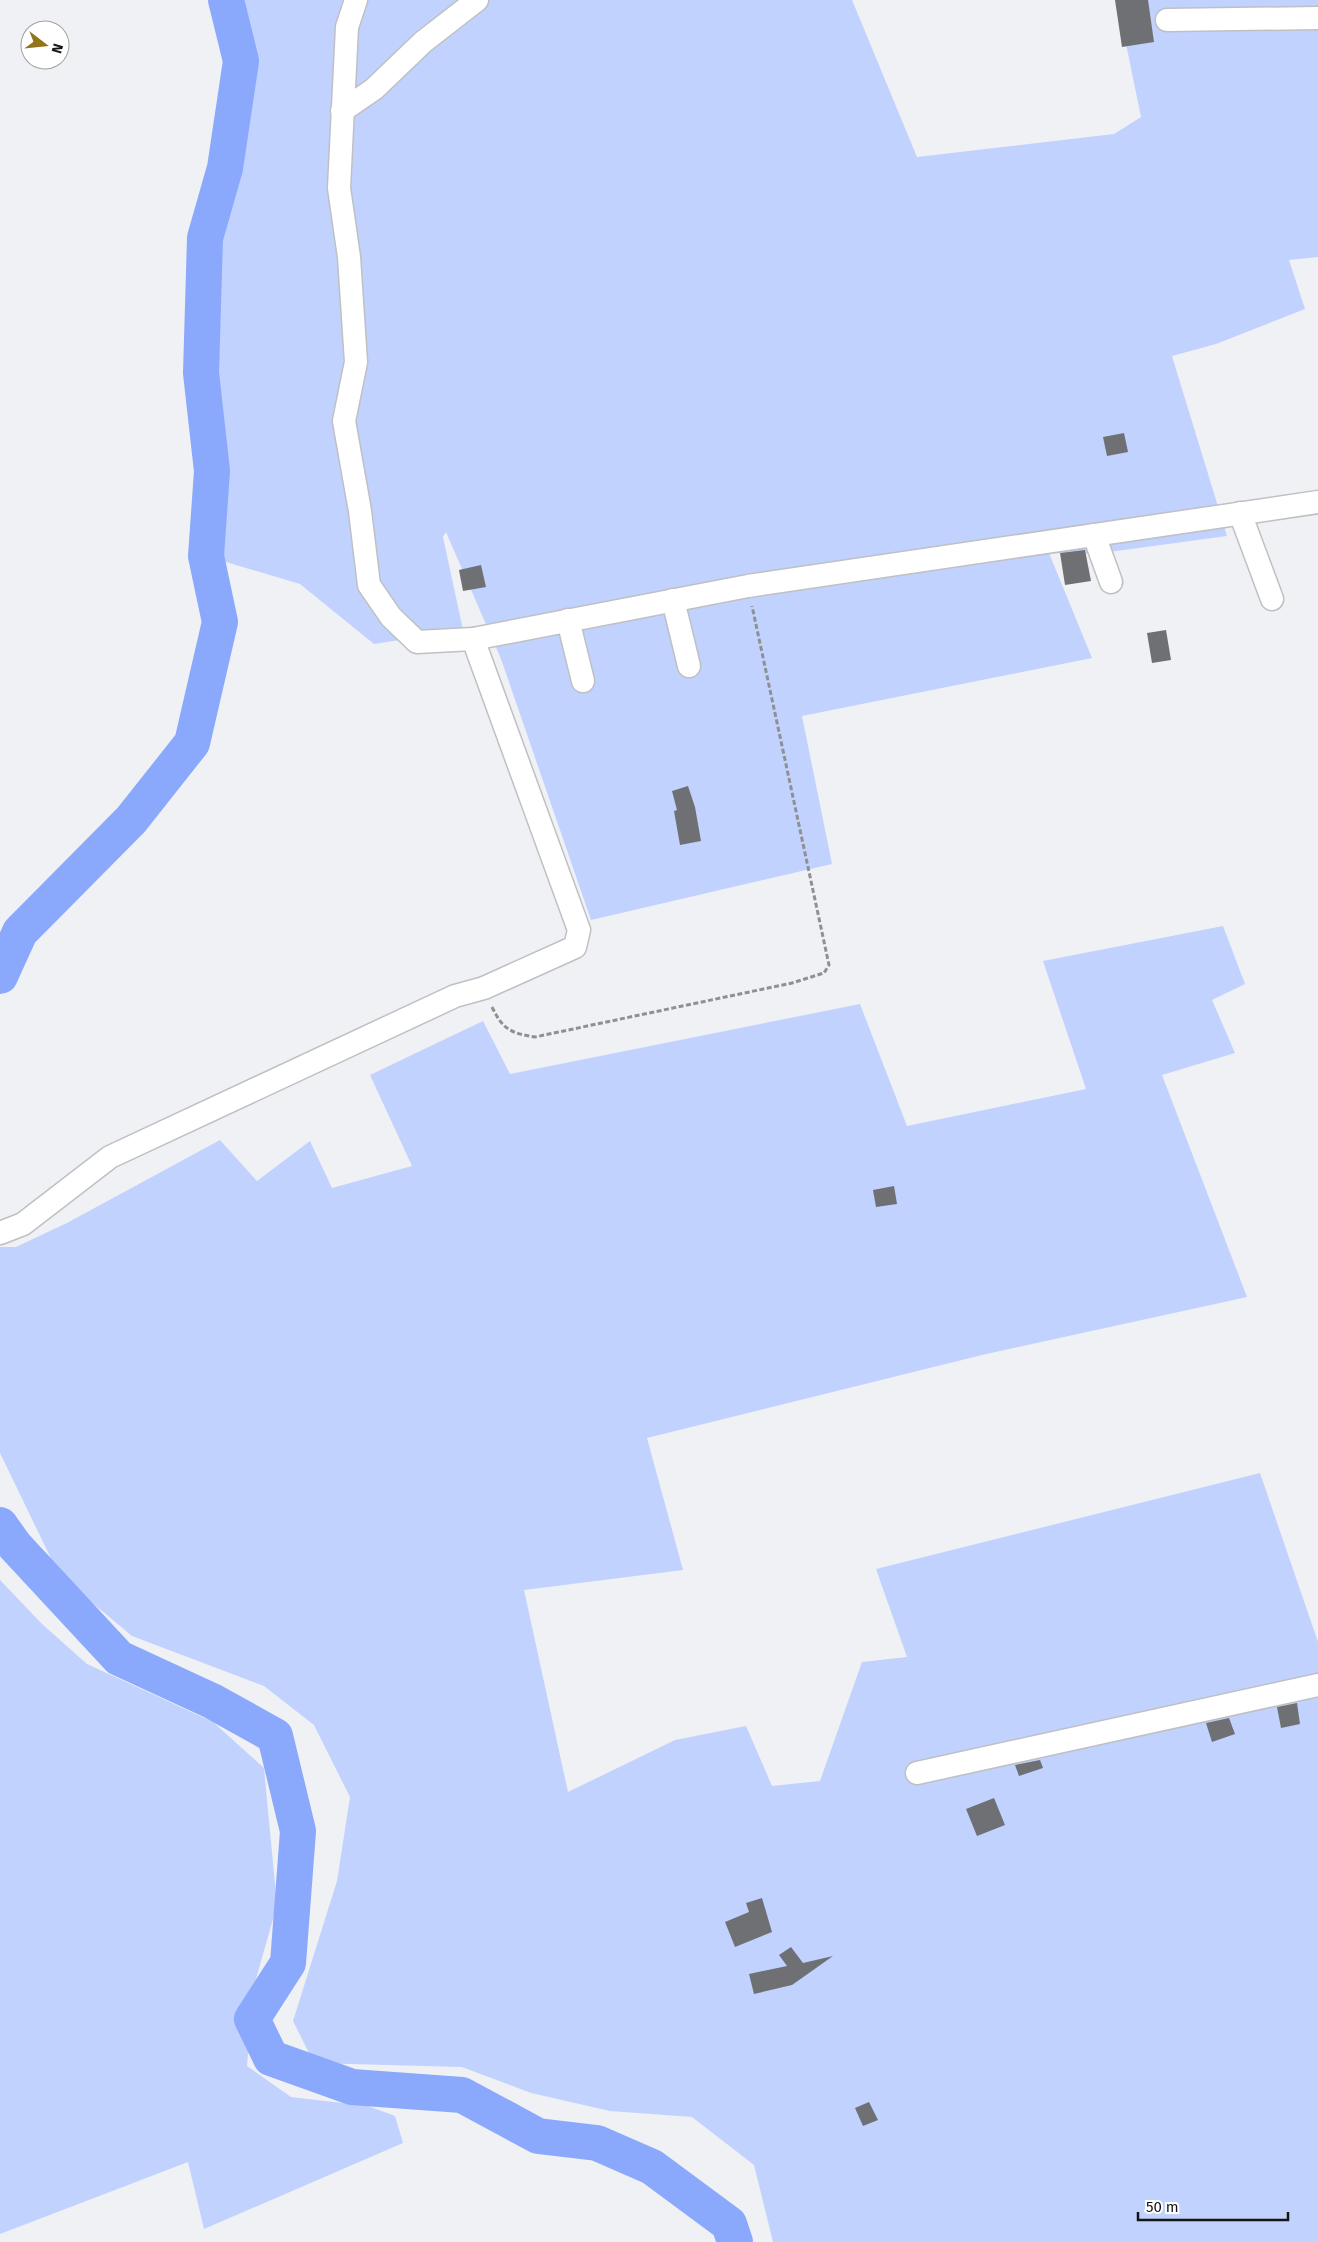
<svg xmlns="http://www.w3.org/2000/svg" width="1318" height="2242" font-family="'Fira Sans',sans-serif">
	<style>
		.green { fill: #c1d2ff }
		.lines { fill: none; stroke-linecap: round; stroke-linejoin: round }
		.river { stroke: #8aa9fc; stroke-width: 36 }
		.building { fill: #6e7073 }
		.minor-casing { stroke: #bfc0c3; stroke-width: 25 }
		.path { stroke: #8f9092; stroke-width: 3; stroke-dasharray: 5 2.5; stroke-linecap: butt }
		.minor { stroke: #fff; stroke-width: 22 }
	</style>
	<rect width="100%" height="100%" fill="#f0f1f4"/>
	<!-- green -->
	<g class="green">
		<polygon points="226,0 852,0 917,157 1114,134 1141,117 1117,0 1318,0 1318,257 1289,260 1305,309 1216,344 1172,356 1227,536 1094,554 1049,553 1092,658 802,716 832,864 591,920 501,659 446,532 443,537 463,630 374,644 300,584 206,556 212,471 201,373 205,238 241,61"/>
		<polygon points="1223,926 1245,984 1212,1000 1235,1053 1162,1075 1247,1297 982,1355 647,1438 683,1570 524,1590 568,1792 675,1740 746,1726 772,1786 820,1781 862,1662 907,1657 876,1569 1260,1473 1318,1642 1318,2242 773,2242 754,2165 692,2117 610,2111 531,2093 462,2067 314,2063 293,2021 337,1881 350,1797 314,1725 264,1686 132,1636 59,1575 0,1453 0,1247 16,1247 67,1223 220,1140 257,1181 310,1141 332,1188 412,1166 370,1075 483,1021 510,1074 860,1004 907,1126 1086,1089 1043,961"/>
		<polygon points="0,1580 42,1624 87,1664 213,1722 264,1768 277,1905 254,1986 247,2066 291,2097 368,2106 395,2116 403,2143 204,2229 188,2162 0,2234"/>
	</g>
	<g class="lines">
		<!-- river -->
		<g class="river">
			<polyline points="0,976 20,932 131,820 192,743 220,622 206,556 212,471 201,373 205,238 225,168 241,61 226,0"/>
			<polyline points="0,1525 15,1546 119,1658 212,1701 275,1736 298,1831 288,1963 252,2019 271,2058 352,2087 462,2095 538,2136 597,2143 652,2167 729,2224 735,2242"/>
		</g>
	</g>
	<!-- building -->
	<g class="building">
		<polygon points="1115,0 1148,0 1154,42 1122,47"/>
		<polygon points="1124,433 1128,452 1107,456 1103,437"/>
		<polygon points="1085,550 1091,581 1065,585 1060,553"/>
		<polygon points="481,565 486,587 463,591 459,570"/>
		<polygon points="1166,630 1171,660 1152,663 1147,633"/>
		<polygon points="688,786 695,807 701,841 680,845 674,811 677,810 672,791"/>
		<polygon points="894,1186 897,1204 876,1207 873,1190"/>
		<polygon points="1297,1703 1300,1724 1281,1728 1277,1707"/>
		<polygon points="1229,1718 1235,1734 1212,1742 1206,1723"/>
		<polygon points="1040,1760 1043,1768 1019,1776 1015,1765"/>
		<polygon points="994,1798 1005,1825 977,1836 966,1809"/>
		<polygon points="762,1898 772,1932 735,1947 725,1922 749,1912 746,1903"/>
		<polygon points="791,1947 803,1963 833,1956 792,1985 754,1994 749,1974 787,1966 779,1955"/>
		<polygon points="869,2102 878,2120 863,2126 855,2108"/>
	</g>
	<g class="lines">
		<defs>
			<g id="minor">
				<polyline points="356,0 347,27 339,188 349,257 356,362 344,421 360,511 369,585 391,617 417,642 473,639 748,586 1318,502"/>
				<polyline points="1167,20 1318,18"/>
				<polyline points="342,111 374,89 423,42 477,0"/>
				<polyline points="1240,513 1272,599"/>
				<polyline points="1094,535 1111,582"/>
				<polyline points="673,600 689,666"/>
				<polyline points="568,620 583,681"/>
				<polyline points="0,1233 23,1224 110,1157 455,996 484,988 575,947 579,930 473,639"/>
				<polyline points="917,1773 1318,1685"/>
			</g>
		</defs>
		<!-- minor casing -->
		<use href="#minor" class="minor-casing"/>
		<!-- path -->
		<path class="path" d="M492,1007C503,1030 511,1033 535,1037L792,983L824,973L829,965L752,606"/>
		<!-- minor -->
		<use href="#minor" class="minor"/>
	</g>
	<!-- north arrow -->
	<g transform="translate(45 45) rotate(106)"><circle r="24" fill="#ffffff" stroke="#a1a1a2"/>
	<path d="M0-4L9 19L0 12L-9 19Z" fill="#93741b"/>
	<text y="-8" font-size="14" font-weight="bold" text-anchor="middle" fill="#151516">N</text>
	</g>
	<!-- scale -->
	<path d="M1138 2212v8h150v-8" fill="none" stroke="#151516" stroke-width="2.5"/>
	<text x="1146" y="2212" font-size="15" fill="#151516" stroke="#ffffff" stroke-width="4" paint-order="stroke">50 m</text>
</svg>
